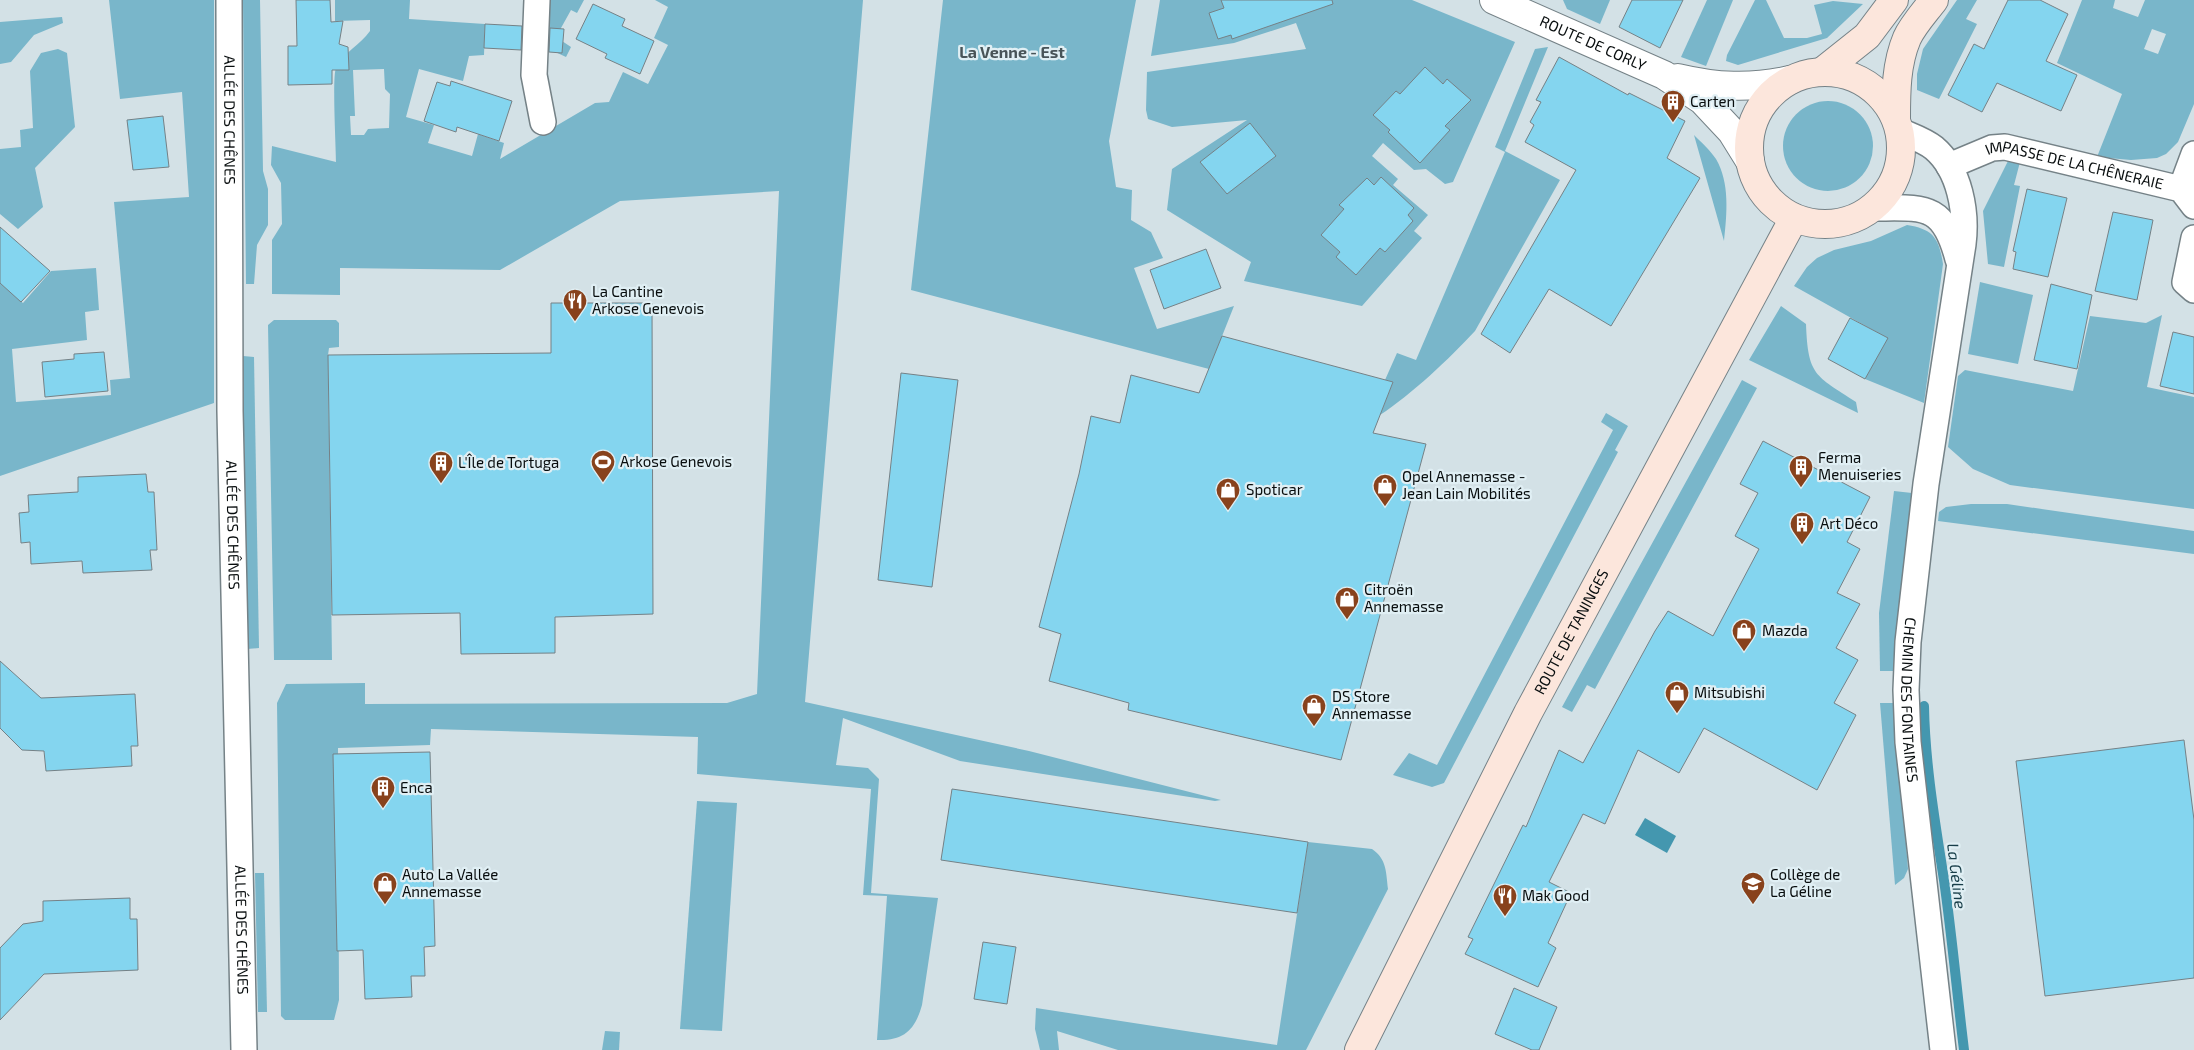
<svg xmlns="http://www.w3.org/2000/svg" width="2194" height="1050" font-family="'Exo 2',sans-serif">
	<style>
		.green { fill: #79b6ca; fill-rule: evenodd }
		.water { fill: #4497af }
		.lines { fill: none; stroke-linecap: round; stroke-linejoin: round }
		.stream { stroke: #4497af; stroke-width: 10 }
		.building { fill: #84d5ef; stroke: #758186 }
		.minor-casing { stroke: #758287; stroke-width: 28 }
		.tertiary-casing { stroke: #758287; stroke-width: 30 }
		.secondary-casing { stroke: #758287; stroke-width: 30 }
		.minor { stroke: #fff; stroke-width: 25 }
		.tertiary { stroke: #fff; stroke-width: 28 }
		.secondary { stroke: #fce6dc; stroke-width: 28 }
		.labels { text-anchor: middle; stroke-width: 4.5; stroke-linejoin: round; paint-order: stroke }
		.street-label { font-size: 15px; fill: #080d0e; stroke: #e0eff4 }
		.poi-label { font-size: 15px; fill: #080d0e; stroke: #e0eff4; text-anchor: start }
		.neighbourhood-label { font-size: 16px; font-weight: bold; fill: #485458; stroke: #e0eff4 }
		.water-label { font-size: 16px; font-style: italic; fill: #183e49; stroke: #e0eff4 }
	</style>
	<rect width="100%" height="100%" fill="#d3e1e6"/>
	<!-- green -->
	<g class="green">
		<polygon points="109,0 214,0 214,403 0,476 0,283 23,303 51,271 96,268 99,310 85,312 87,340 12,349 16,402 111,395 110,380 130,378 114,202 189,197 182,92 120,99"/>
		<polygon points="243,0 260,0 263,171 268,189 268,225 257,245 254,284 246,284"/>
		<path d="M335,0H410L409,19L485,24L484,55L469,56L463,81L419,69L406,117L434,125L428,143L472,156L478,134L504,143L500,159L595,103L609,102L623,72L648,84L668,45L654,38L668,7L655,0H863L805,702L1029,751L1221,800L1215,801L960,761L843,718L836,765L868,768L879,779L871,893L938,898L922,1005C915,1030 904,1041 877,1040L887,896L863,895L871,789L697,774L698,737L431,729L430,745L338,748L339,1000L334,1020H285L281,1016L277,703L286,684L365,683V704L727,703L757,694L779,191L620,201L500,270L340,268V295L272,294V240L282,224L281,183L271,165L272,146L336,162C336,147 332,77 336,68C344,52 360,45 370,31V20L335,21ZM384,69L385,89L390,94L389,128L368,129L364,135H351L350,116H355L353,70Z"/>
		<polygon points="550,0 584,0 577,13 571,10 556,37 571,47 566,57 551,50 545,50"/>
		<polygon points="943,0 1136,0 1109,141 1116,187 1132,190 1131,220 1151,232 1163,258 1134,268 1157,329 1234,306 1209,369 911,290"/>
		<polygon points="1160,0 1412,0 1515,42 1453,182 1445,184 1426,169 1414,170 1383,143 1372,156 1398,179 1393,185 1428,215 1414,231 1422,238 1362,306 1244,281 1251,262 1167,210 1172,169 1247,120 1172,127 1148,119 1146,110 1147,72 1306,49 1296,23 1234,43 1151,56"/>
		<polygon points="1563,0 1610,0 1600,24 1567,9"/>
		<polygon points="1707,0 1733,0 1706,66 1681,57"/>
		<polygon points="1755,0 1766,0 1784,38 1807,38 1822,34 1814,5 1833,1 1863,4 1827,38 1738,65 1726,61 1727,55"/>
		<polygon points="1957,0 1977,0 1966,19 1977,24 1939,99 1917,90 1917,74 1923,49"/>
		<path d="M2082,0H2115L2113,8L2138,17L2145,0H2194V104L2178,142L2166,154L2157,158L2131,160L2097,157L2122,94L2057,63ZM2152,29L2166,34L2158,54L2144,49Z"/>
		<polygon points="62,17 63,23 34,35 11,62 0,64 0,22"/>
		<path d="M1548,47L1505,151L1560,180L1475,331C1449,359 1412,394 1380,415L1393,382L1385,380L1397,353L1416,360L1505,152L1495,147L1535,49Z"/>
		<polygon points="58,49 67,53 75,127 35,168 43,207 18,229 0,214 0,149 21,147 20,130 33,128 30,71 41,53"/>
		<circle cx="1828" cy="146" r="45"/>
		<path d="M1694,135C1701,142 1710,150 1716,159C1730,183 1727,214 1724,241Z"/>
		<polygon points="2008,161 2020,162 2014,185 2020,186 2004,267 1988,264 1983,211"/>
		<path d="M1907,225C1934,229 1939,239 1943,264L1924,403L1865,379L1887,338L1794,286L1807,267L1817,258L1834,250L1871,241Z"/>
		<polygon points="1980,282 2033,295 2018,364 1968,354"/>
		<path d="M1781,306L1806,324C1808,376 1815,375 1856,402L1858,413L1749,360Z"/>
		<polygon points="2162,315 2147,387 2194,397 2194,509 2010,485 1973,469 1948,447 1958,376 1965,370 2073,391 2090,316 2146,323"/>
		<polygon points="274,320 336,320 339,323 339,347 329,348 328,355 332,660 274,660 268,325"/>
		<polygon points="243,356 254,357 259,648 247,649"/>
		<polygon points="1742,380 1757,388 1595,689 1587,685 1572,712 1562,707"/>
		<polygon points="1606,413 1628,426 1615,450 1618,452 1444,783 1432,787 1393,775 1409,753 1437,765 1613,430 1601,422"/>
		<polygon points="1894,491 1912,493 1895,671 1880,671 1879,613"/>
		<polygon points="1971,504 2007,504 2194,531 2194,554 1938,521 1939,512 1946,507"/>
		<polygon points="1880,703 1895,703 1908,869 1904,878 1895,885"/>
		<polygon points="697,801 737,803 722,1031 680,1029"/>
		<path d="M1308,842L1372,849C1387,859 1386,873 1388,889L1306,1050H1118L1057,1031L1059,1050H1040L1035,1029L1036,1008L1277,1045Z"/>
		<polygon points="255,873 264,873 267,1012 258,1012"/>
		<polygon points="605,1031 620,1032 619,1050 602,1050"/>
	</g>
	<!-- water -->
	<polygon class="water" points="1645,818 1676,836 1667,853 1635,835"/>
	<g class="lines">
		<!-- stream -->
		<path class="stream" d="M1924,706C1925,764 1935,822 1944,880C1952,936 1957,993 1964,1050"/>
	</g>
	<!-- building -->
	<g class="building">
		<polygon points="296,0 330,0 331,22 343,21 339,44 348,47 349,70 332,70 332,84 288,85 288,46 297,46"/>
		<polygon points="1221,0 1332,0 1333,4 1232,39 1231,35 1218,39 1209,13 1224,8"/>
		<polygon points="1632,0 1683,0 1660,48 1619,27"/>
		<polygon points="2008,0 2040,0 2068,14 2046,61 2077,75 2061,111 1997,83 1982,112 1948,95 1974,44 1984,49"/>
		<polygon points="593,4 625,19 622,26 654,41 640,74 605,58 607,54 576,39"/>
		<polygon points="485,24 522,26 521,50 484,48"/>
		<polygon points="550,28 564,29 562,53 549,52"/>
		<polygon points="1559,57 1628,95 1629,93 1685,121 1667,158 1700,178 1611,326 1549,289 1510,353 1481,334 1576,170 1525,142 1534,125 1530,122 1541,102 1536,100"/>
		<polygon points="1425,67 1443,84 1447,79 1471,100 1445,126 1450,130 1420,163 1388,132 1390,130 1373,115 1396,91 1400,94"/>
		<polygon points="451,81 512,101 499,141 457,127 456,132 424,121 437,82 450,86"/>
		<polygon points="163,116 169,167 133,170 127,120"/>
		<polygon points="1250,123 1276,156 1227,194 1200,162"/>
		<polygon points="1381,177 1414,208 1408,215 1413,221 1385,252 1380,248 1356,275 1336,257 1340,252 1321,235 1344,209 1339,205 1367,178 1374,185"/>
		<polygon points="2027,189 2067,198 2048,277 2013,269 2016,252 2013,251"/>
		<polygon points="2113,212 2153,220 2137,300 2095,291"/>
		<polygon points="0,227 50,271 21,302 0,283"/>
		<polygon points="1206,249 1221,288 1164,309 1150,270"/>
		<polygon points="2051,284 2092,295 2077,369 2034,360"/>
		<polygon points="551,303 652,303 653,614 555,617 555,653 461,654 460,613 332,615 328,355 551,353"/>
		<polygon points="1850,318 1888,338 1865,379 1828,359"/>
		<polygon points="2173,332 2194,337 2194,394 2160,386"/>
		<polygon points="1222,336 1393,382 1373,433 1426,444 1341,760 1128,710 1129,703 1049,681 1061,634 1039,627 1079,474 1091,416 1120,423 1131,375 1199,393"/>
		<polygon points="104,352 108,391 45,397 42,362 74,359 74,354"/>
		<polygon points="901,373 958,380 932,587 878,580"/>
		<polygon points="1763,441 1870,497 1847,542 1860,549 1837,593 1860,604 1836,648 1858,660 1834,703 1856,715 1817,790 1704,728 1679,773 1638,750 1605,824 1583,814 1549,882 1571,893 1548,943 1556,948 1538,987 1465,954 1473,939 1468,937 1523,825 1526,827 1559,750 1583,763 1655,631 1668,611 1713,636 1759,549 1735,536 1758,493 1740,484"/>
		<polygon points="146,474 148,492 154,492 157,550 150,550 152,570 83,573 82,561 31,564 30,542 21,543 19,513 29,512 28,495 78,492 78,477"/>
		<polygon points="0,661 41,698 135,694 138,746 131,746 132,766 46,771 44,751 22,750 0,728"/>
		<polygon points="2184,740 2194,820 2194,978 2045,996 2016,761"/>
		<polygon points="430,752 435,946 424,947 425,976 411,976 412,997 365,999 363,950 337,951 333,754"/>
		<polygon points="952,789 1308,842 1297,913 941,860"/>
		<polygon points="130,898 130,919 137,919 138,970 44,974 0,1020 0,948 23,924 43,921 43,901"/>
		<polygon points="983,942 1016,947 1007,1004 974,999"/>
		<polygon points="1514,988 1557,1007 1539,1050 1532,1050 1495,1034"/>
	</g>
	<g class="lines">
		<defs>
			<g id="minor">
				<path id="s1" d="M229,0L230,411L244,1050"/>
				<polyline points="537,0 534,75 543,122"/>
				<path id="s2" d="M1900,131C1911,136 1924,140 1934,148C1960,170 1967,212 1963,244L1926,484L1908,642L1906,690L1908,742L1943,1050"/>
				<path id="s3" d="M1949,166L1992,148L2005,147L2181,189L2194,206"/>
				<polyline points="2181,189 2194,154"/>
				<path d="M1872,208C1924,208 1943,202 1958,259"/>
				<polyline points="2194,238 2185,282 2194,290"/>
			</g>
			<g id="tertiary">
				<path id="s4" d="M1494,0L1664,75L1702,100L1732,132L1750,161"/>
				<path d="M1678,78C1716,87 1750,89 1790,80"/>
			</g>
			<g id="secondary">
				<polyline points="1823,71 1867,36 1894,0"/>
				<circle cx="1825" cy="148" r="76"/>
				<path d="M1896,119C1896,92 1896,64 1907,38C1913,25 1925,12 1934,0"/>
				<path id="s5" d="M1359,1050L1528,713L1794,218"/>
			</g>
		</defs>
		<!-- minor casing -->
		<use href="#minor" class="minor-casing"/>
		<!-- tertiary casing -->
		<use href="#tertiary" class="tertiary-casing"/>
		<!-- secondary casing -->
		<use href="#secondary" class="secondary-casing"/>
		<!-- minor -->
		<use href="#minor" class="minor"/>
		<!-- tertiary -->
		<use href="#tertiary" class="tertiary"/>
		<!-- secondary -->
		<use href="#secondary" class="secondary"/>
	</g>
	<!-- icons -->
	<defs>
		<symbol id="building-pin" viewBox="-11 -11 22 30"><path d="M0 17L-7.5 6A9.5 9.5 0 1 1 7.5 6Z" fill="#88421c" stroke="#e0eff4"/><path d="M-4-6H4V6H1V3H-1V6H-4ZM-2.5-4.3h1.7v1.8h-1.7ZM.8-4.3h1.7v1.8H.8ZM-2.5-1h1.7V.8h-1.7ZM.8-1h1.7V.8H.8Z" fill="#fff"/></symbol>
		<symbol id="restaurant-pin" viewBox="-11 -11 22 30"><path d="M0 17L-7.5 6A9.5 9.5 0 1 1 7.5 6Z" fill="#88421c" stroke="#e0eff4"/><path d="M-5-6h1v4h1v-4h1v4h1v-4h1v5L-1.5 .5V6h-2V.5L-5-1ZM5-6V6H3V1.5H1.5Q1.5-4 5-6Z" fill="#fff"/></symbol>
		<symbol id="stadium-pin" viewBox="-11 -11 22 30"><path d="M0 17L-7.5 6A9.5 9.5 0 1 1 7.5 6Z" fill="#88421c" stroke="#e0eff4"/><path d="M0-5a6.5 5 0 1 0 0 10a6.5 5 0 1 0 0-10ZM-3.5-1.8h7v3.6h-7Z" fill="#fff"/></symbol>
		<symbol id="shop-pin" viewBox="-11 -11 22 30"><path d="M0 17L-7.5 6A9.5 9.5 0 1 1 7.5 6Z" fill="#88421c" stroke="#e0eff4"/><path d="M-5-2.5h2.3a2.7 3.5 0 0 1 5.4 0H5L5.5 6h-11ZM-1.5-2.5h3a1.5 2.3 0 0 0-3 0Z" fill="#fff"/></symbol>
		<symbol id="school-pin" viewBox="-11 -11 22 30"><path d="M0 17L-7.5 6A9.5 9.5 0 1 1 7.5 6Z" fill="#88421c" stroke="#e0eff4"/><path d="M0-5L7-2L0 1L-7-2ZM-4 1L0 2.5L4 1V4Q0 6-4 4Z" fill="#fff"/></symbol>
	</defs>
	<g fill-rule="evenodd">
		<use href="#building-pin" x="1659" y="88" width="28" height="38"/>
		<use href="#restaurant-pin" x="561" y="287" width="28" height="38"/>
		<use href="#stadium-pin" x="589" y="448" width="28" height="38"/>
		<use href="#building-pin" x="427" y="449" width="28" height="38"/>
		<use href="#building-pin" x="1787" y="453" width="28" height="38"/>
		<use href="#shop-pin" x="1371" y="472" width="28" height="38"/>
		<use href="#shop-pin" x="1214" y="476" width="28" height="38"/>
		<use href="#building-pin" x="1788" y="510" width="28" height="38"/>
		<use href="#shop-pin" x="1333" y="585" width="28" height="38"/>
		<use href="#shop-pin" x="1730" y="617" width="28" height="38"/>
		<use href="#shop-pin" x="1663" y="679" width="28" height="38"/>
		<use href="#shop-pin" x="1300" y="692" width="28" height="38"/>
		<use href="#building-pin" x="369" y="774" width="28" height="38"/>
		<use href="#shop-pin" x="371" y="870" width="28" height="38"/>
		<use href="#school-pin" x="1739" y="870" width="28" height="38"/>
		<use href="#restaurant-pin" x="1491" y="882" width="28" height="38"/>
	</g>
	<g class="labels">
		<!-- street labels -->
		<g class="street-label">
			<text dy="5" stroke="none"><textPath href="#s4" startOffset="108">ROUTE DE CORLY</textPath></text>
			<text dy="5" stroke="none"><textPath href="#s1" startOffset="120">ALLÉE DES CHÊNES</textPath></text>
			<text dy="5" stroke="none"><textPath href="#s3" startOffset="131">IMPASSE DE LA CHÊNERAIE</textPath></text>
			<text dy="5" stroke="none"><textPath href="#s1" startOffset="525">ALLÉE DES CHÊNES</textPath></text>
			<text dy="5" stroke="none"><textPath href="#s5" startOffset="469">ROUTE DE TANINGES</textPath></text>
			<text dy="5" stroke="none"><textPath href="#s2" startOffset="602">CHEMIN DES FONTAINES</textPath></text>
			<text dy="5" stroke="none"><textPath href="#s1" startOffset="930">ALLÉE DES CHÊNES</textPath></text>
		</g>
		<!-- poi labels -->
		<g class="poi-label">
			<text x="1690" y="107">Carten</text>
			<text x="592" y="297">La Cantine<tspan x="592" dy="17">Arkose Genevois</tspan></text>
			<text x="1818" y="463">Ferma<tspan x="1818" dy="17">Menuiseries</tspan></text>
			<text x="620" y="467">Arkose Genevois</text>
			<text x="458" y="468">L'Île de Tortuga</text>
			<text x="1402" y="482">Opel Annemasse -<tspan x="1402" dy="17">Jean Lain Mobilités</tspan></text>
			<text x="1246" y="495">Spoticar</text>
			<text x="1820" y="529">Art Déco</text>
			<text x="1364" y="595">Citroën<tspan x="1364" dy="17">Annemasse</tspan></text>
			<text x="1762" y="636">Mazda</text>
			<text x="1694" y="698">Mitsubishi</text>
			<text x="1332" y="702">DS Store<tspan x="1332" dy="17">Annemasse</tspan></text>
			<text x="400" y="793">Enca</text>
			<text x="402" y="880">Auto La Vallée<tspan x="402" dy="17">Annemasse</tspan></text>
			<text x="1770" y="880">Collège de<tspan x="1770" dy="17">La Géline</tspan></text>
			<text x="1522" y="901">Mak Good</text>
		</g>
		<!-- neighbourhood labels -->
		<g class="neighbourhood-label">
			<text x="1012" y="58">La Venne - Est</text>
		</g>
		<!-- water labels -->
		<g class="water-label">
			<text transform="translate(1957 876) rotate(83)" y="6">La Géline</text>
		</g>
	</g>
</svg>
